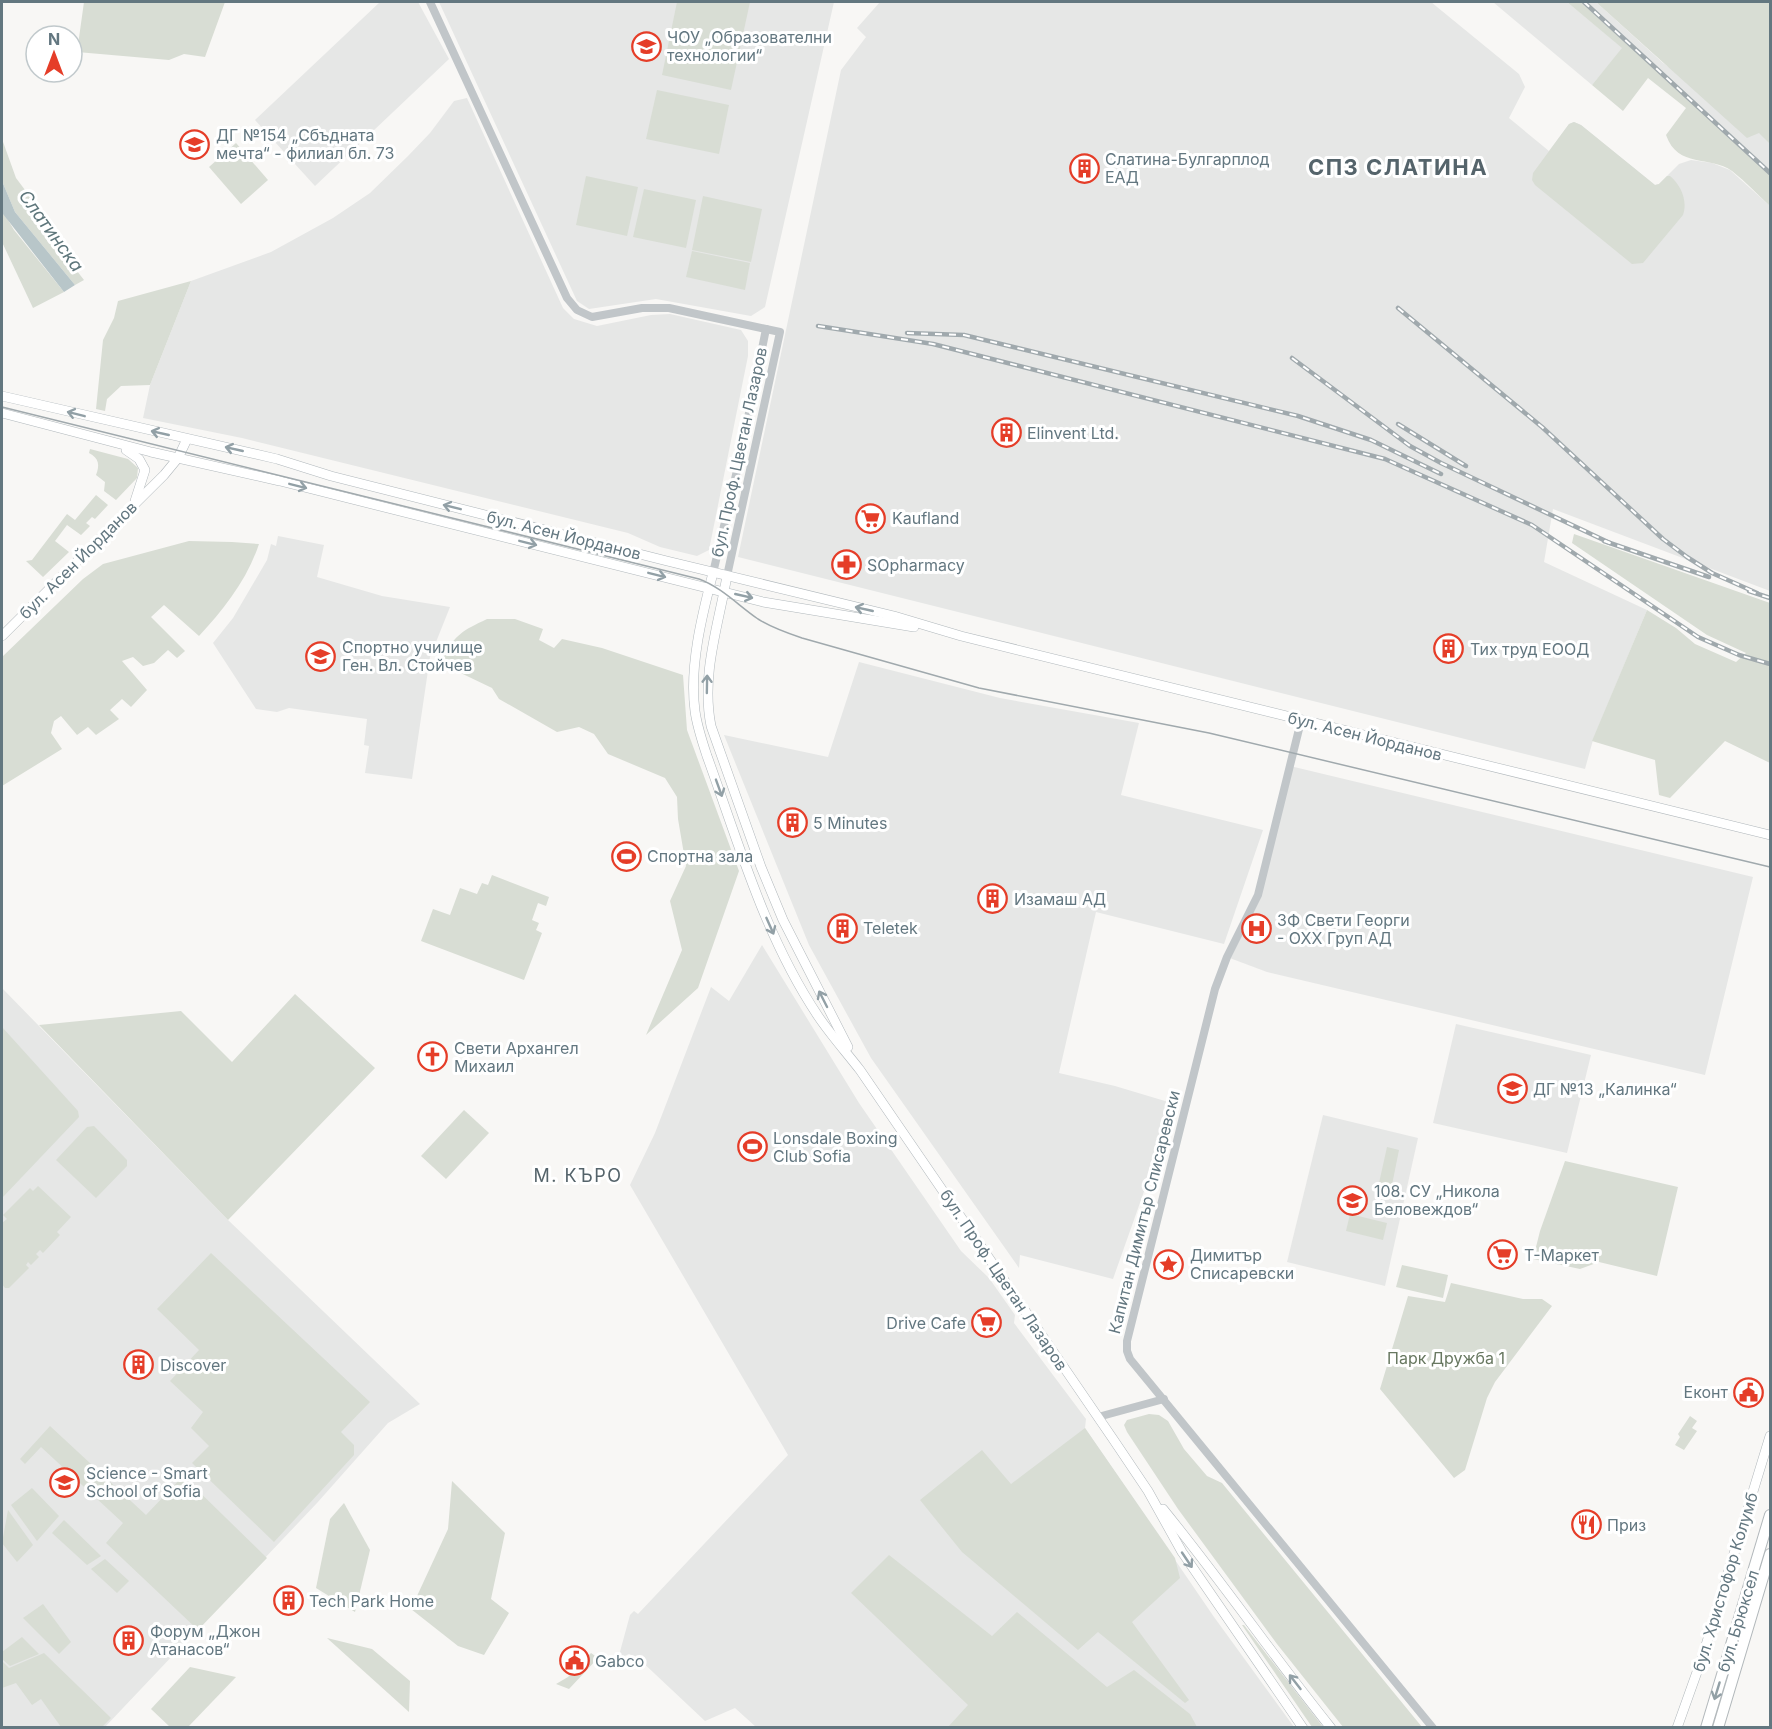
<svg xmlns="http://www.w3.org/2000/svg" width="1772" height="1729" font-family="Inter,sans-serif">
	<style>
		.built { fill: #e6e7e6 }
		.green { fill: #d8ddd4 }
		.water { fill: #b8c6c9 }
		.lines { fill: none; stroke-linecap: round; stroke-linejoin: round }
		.secondary-casing { stroke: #b1b8bc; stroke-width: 10 }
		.primary-casing { stroke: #b2b8bb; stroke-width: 12 }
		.tertiary { stroke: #c1c6c9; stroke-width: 8 }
		.secondary { stroke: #fff; stroke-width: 9 }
		.primary { stroke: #fff; stroke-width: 10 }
		.tram { stroke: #a0a9ad; stroke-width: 1.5 }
		.rail-casing { stroke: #a0a9ad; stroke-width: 4.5 }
		.rail { stroke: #fff; stroke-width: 2; stroke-dasharray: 7; stroke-linecap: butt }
		.oneway { stroke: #92a0a6 }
		.labels { text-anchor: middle; stroke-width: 6; stroke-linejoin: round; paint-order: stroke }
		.poi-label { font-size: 16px; fill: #637780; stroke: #fff; text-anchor: start }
		.street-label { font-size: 16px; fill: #637780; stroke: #fff }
		.park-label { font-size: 16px; fill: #687861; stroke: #fff }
		.water-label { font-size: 18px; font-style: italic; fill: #5e767b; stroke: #fff }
		.neighbourhood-label { font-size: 18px; letter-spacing: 1.5px; fill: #55646b; stroke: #fff }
		.district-label { font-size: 22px; font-weight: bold; letter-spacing: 1.5px; fill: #55646b; stroke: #fff }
	</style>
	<rect width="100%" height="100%" fill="#f8f7f5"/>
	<!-- built -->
	<g class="built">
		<polygon points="380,2 418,2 449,59 315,186 255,120"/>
		<polygon points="439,2 834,2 765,307 751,316 656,299 589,309 577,301"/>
		<polygon points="880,2 1431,2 1519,74 1525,87 1509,118 1549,151 1569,124 1574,122 1581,125 1655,185 1659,184 1679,164 1691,160 1712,163 1730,170 1770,206 1770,591 1553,509 1544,562 1647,610 1593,740 1585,769 738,557 841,70 866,37 857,28"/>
		<polygon points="1493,2 1567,2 1623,48 1592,85"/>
		<polygon points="1581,2 1596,2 1663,63 1759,132 1770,144 1770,175"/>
		<polygon points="467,98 563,308 574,319 597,326 651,315 670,314 741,330 748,341 748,356 709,550 697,556 660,547 628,533 242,438 143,418 150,385 191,281 271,252 333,218 370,193 408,156 430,133 454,101"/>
		<polygon points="278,536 324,545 317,577 382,596 450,607 430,657 412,779 365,773 369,746 364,745 367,719 289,708 277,712 256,709 213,643 233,618 267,560 271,544 276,546"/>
		<polygon points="859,662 1000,698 1139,723 1121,795 1263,830 1224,944 1096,912 1059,1073 1115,1086 1175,1104 1113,1279 1020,1255 1019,1268 871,1058 809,945 724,735 828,757"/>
		<polygon points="1290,766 1753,877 1705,1075 1267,972 1227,957 1258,895"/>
		<polygon points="762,945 859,1103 961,1251 989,1278 1015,1315 1014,1323 1086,1419 1085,1428 1214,1617 1294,1727 756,1727 735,1708 705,1721 638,1658 629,1654 618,1659 630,1615 634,1611 638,1614 788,1455 630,1185 655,1133 711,987 729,1001"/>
		<polygon points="2,988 228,1220 420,1404 388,1423 317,1503 105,1727 2,1727"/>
		<polygon points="1456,1024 1591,1055 1567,1153 1433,1123"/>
		<polygon points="1323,1115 1418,1138 1385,1286 1287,1262"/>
	</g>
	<!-- green -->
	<g class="green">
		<polygon points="84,2 225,2 205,57 184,54 169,60 77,52"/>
		<polygon points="677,2 750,2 731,90 662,75"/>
		<path d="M1567,2H1581L1770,175V206C1758,195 1746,182 1732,171C1710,155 1678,169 1666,135L1686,108L1648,78L1623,111L1592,85L1622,48Z"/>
		<polygon points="1596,2 1770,2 1770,144 1759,133 1747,138"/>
		<polygon points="657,90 729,105 719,154 646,139"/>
		<path d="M1574,122L1581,125L1655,185L1659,184L1667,176H1670C1681,185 1688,201 1683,215L1643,263L1632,264L1535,185L1532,180L1533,173L1569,124Z"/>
		<polygon points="2,139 16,178 49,222 63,253 84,280 75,285 15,212 2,181"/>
		<polygon points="236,143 268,180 241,204 209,167"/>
		<polygon points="586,176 638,187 627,236 576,225"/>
		<polygon points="644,189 696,200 686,248 633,237"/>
		<polygon points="703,196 762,209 751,262 692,250"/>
		<polygon points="2,210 14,230 64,292 33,308 2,242"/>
		<polygon points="692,251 750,263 745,290 686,277"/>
		<polygon points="191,281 150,385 121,386 107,399 105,411 96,409 103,340 114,318 118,301"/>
		<path d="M90,449L128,459L138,468L137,478L116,500L104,491L105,482L96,475C100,465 99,458 89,453Z"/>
		<polygon points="96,495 108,505 95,519 92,517 86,523 90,526 81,535 67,525 55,541 69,552 43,577 26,561 32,560 67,514 75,520"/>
		<polygon points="1574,534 1770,603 1770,763 1725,741 1670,798 1659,795 1655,760 1592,741 1647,610 1676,628 1695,644 1736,662 1746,653 1707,635 1572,543"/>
		<path d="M189,541L232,542L259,544C247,580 224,609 199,636L164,605L151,617L185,651L177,658L168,650L154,663L143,666L133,657L122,661L147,690L131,707L122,699L110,710L119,719L96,735L88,727L77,735L61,716L54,721L51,733L62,749L2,786V657L83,579L103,564Z"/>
		<path d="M487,619H515L543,629L539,640L554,648L562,639L602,648L683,675L687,730L739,871L698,988L646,1035L682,950L670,901L686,866L678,819L677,797L665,778L608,754L594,734L579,727L557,732L499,699L492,688L444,665L442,658C457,633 462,631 487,619Z"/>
		<polygon points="492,875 549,897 546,906 538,903 532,920 539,923 536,930 542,933 524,980 421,941 433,909 450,915 460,888 477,894 482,883 488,885"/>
		<polygon points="295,994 375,1068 228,1220 39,1025 181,1011 232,1062"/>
		<polygon points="2,1027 78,1111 79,1117 2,1198"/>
		<polygon points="464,1110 489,1133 446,1179 421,1156"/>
		<polygon points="94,1126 127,1160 127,1166 96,1198 56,1160 87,1127"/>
		<polygon points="1387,1147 1399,1150 1392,1185 1379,1183"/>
		<polygon points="1565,1161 1678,1187 1657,1276 1599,1262 1580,1269 1533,1259 1540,1231"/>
		<polygon points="38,1186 71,1217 57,1232 60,1235 43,1253 40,1250 36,1254 39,1257 31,1265 28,1262 26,1265 29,1268 9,1288 5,1288 2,1284 2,1223 7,1219 3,1215 30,1188 33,1191"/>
		<polygon points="1350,1214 1387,1223 1383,1240 1346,1231"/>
		<polygon points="211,1253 370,1402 341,1432 354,1445 354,1455 274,1542 192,1463 209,1446 191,1428 203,1412 170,1381 199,1350 157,1309"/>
		<polygon points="1402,1265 1448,1275 1443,1298 1396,1287"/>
		<polygon points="1451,1283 1523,1299 1542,1299 1552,1306 1495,1382 1487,1398 1465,1470 1454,1478 1380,1389 1408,1296 1445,1302"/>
		<polygon points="1149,1414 1159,1415 1168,1421 1184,1449 1207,1476 1222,1483 1422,1727 1343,1727 1277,1644 1178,1509 1127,1432 1124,1425 1127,1420"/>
		<polygon points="1690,1416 1697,1421 1692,1428 1697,1431 1684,1450 1675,1445 1680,1437 1678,1434"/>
		<polygon points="50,1426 146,1515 183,1476 267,1558 198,1630 106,1543 123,1523 41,1447 25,1464 20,1459"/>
		<polygon points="1085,1428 1175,1558 1180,1578 1132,1622 1189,1700 1185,1703 1098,1632 1078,1650 962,1552 920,1500 982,1450 1011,1484"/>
		<polygon points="452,1481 505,1533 491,1599 509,1613 484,1655 458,1646 411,1609 448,1529"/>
		<polygon points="32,1488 59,1516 37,1541 11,1505"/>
		<polygon points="344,1503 370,1550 355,1612 316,1588 330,1519"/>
		<polygon points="8,1510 33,1545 17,1562 2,1543"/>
		<polygon points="64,1520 101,1556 87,1565 52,1533"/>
		<polygon points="889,1555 992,1636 1017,1612 1107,1687 1134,1670 1190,1714 1197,1727 948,1727 968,1705 851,1593"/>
		<polygon points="105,1559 129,1581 117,1593 91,1569"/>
		<polygon points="43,1604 71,1642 59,1654 23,1618"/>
		<polygon points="1242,1625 1244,1625 1323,1727 1312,1727"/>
		<polygon points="22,1637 39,1654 10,1666 2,1659 2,1652"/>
		<polygon points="327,1638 372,1649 410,1681 409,1712"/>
		<polygon points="44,1653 111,1718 102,1727 61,1727 41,1699 32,1705 16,1683 2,1688 2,1661 9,1668"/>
		<polygon points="591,1653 598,1658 569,1689 556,1684 568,1677"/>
		<polygon points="190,1667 236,1677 188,1727 170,1727 151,1709"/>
	</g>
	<!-- water -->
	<polygon class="water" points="2,181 15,212 75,285 64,292 3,214 2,210"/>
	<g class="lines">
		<defs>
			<g id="secondary">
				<polyline points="2,396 277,459 331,476 667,561 894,616 961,636 1770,835"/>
				<polyline points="2,413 151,452 280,481 763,602 914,627"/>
				<polyline points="126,450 139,459 145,470 135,501"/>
				<path d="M713,573C702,615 689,667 695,711C697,726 702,741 707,756C739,844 765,937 818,1016C830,1034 846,1052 860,1070L1113,1439L1148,1491L1182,1552L1303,1728"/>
				<path d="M727,576C718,627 701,675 711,726L761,867L783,920L848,1047"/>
				<polyline points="2,636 164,475 178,458 187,439"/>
				<path d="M1163,1509C1221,1580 1273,1656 1331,1728"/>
				<polyline points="1677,1728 1702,1658 1770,1436"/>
			</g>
			<g id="primary">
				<polyline points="1706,1728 1770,1515"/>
				<polyline points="1718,1728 1770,1554"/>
			</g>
		</defs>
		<!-- secondary casing -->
		<use href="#secondary" class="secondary-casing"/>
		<!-- primary casing -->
		<use href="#primary" class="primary-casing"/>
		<!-- tertiary -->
		<g class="tertiary">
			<polyline points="430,2 567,298 577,310 592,317 642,308 669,308 780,332 727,576"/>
			<polyline points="713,573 739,462 766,329"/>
			<polyline points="1301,721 1258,895 1227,957 1215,989 1127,1341 1127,1351 1130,1359 1433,1728"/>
			<polyline points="1098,1417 1164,1399"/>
		</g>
		<!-- secondary -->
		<use href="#secondary" class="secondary"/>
		<!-- primary -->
		<use href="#primary" class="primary"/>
		<!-- tram -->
		<path class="tram" d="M2,407L699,579C721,587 739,606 758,619C772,628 787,633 802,638L979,688L1209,733L1770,867"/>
		<defs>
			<g id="rail">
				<polyline points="1584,2 1770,173"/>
				<polyline points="1398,308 1542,427 1663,539 1687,557 1712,573 1757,593"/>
				<polyline points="818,326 933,344 1385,459 1532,525 1698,637 1739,655 1770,664"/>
				<polyline points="907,333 964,335 1298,416 1371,440 1441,474"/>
				<polyline points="1292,358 1410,446 1441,463 1610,543"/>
				<polyline points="1398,424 1466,466"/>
				<polyline points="1604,541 1709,577"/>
				<polyline points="1749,591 1770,598"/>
			</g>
		</defs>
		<!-- rail casing -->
		<use href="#rail" class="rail-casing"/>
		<!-- rail -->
		<use href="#rail" class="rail"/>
	</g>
	<!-- one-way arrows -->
	<defs><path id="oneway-shaft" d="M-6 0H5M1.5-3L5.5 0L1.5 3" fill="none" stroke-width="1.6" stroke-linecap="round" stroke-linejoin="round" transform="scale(1.5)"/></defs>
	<g class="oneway">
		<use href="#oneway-shaft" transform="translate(76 414) rotate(-166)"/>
		<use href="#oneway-shaft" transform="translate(160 433) rotate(-167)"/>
		<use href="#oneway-shaft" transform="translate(234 449) rotate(-167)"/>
		<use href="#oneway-shaft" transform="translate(298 486) rotate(14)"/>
		<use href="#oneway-shaft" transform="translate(452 507) rotate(-166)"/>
		<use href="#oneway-shaft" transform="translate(528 543) rotate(14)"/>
		<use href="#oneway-shaft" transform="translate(657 575) rotate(14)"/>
		<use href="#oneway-shaft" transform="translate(744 596) rotate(13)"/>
		<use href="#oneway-shaft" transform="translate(864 609) rotate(-167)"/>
		<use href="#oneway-shaft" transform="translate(707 684) rotate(-89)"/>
		<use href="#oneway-shaft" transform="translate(719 788) rotate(70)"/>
		<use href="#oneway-shaft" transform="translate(770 926) rotate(66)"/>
		<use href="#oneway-shaft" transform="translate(823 999) rotate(-117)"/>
		<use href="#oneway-shaft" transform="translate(1187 1560) rotate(56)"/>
		<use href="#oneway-shaft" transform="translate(1295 1682) rotate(-128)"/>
		<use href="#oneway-shaft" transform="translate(1717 1691) rotate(107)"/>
	</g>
	<!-- icons -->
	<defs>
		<symbol id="school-ring" viewBox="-11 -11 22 22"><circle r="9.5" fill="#fff" stroke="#e53d28" stroke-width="1.5"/><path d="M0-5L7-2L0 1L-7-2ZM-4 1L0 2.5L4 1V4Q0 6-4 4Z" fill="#e53d28"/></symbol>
		<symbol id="building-ring" viewBox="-11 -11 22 22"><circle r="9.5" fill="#fff" stroke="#e53d28" stroke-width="1.5"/><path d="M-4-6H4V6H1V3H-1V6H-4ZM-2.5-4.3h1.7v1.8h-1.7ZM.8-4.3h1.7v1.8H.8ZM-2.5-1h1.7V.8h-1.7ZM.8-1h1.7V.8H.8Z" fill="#e53d28"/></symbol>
		<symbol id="supermarket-ring" viewBox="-11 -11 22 22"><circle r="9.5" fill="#fff" stroke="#e53d28" stroke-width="1.5"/><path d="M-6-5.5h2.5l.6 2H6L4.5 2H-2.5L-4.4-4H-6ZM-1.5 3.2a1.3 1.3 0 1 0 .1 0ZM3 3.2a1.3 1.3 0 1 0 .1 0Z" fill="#e53d28"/></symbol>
		<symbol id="pharmacy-ring" viewBox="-11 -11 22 22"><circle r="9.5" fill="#fff" stroke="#e53d28" stroke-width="1.5"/><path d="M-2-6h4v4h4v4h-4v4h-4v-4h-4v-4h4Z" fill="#e53d28"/></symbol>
		<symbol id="stadium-ring" viewBox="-11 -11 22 22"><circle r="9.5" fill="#fff" stroke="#e53d28" stroke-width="1.5"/><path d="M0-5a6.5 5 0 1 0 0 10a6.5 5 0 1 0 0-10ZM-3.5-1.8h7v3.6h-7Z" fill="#e53d28"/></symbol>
		<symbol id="hospital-ring" viewBox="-11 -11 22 22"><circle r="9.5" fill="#fff" stroke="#e53d28" stroke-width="1.5"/><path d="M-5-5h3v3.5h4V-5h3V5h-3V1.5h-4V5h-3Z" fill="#e53d28"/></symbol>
		<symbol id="church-ring" viewBox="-11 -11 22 22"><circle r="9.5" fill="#fff" stroke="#e53d28" stroke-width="1.5"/><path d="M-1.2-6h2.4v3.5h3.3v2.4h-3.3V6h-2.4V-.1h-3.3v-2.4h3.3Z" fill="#e53d28"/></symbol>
		<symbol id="sight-ring" viewBox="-11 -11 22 22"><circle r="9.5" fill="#fff" stroke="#e53d28" stroke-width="1.5"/><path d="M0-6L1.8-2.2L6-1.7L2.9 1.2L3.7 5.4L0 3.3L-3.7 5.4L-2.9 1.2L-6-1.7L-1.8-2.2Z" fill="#e53d28"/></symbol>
		<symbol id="civic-ring" viewBox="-11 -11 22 22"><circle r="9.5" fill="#fff" stroke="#e53d28" stroke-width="1.5"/><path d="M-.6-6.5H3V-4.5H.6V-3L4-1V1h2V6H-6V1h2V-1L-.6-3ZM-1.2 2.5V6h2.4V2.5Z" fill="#e53d28"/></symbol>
		<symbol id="restaurant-ring" viewBox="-11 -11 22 22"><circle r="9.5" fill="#fff" stroke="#e53d28" stroke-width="1.5"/><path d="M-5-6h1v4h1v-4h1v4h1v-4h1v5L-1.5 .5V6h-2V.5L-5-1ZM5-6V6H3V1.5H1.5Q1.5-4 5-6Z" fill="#e53d28"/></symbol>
	</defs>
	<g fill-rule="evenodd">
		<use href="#school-ring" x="630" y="30" width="33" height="33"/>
		<use href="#school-ring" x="178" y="128" width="33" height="33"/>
		<use href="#building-ring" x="1068" y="152" width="33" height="33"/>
		<use href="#building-ring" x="990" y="416" width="33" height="33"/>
		<use href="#supermarket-ring" x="854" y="502" width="33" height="33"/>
		<use href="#pharmacy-ring" x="830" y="548" width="33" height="33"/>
		<use href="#building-ring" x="1432" y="632" width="33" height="33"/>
		<use href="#school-ring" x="304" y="640" width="33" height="33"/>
		<use href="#building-ring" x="776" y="806" width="33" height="33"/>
		<use href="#stadium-ring" x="610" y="840" width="33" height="33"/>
		<use href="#building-ring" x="976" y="882" width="33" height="33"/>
		<use href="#building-ring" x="826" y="912" width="33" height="33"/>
		<use href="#hospital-ring" x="1240" y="912" width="33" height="33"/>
		<use href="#church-ring" x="416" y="1040" width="33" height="33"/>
		<use href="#school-ring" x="1496" y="1072" width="33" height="33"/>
		<use href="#stadium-ring" x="736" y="1130" width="33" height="33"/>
		<use href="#school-ring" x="1336" y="1184" width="33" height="33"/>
		<use href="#supermarket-ring" x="1486" y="1238" width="33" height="33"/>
		<use href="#sight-ring" x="1152" y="1248" width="33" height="33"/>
		<use href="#supermarket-ring" x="970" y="1306" width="33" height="33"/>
		<use href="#building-ring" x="122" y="1348" width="33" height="33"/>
		<use href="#civic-ring" x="1732" y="1376" width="33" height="33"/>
		<use href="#school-ring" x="48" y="1466" width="33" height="33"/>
		<use href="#restaurant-ring" x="1570" y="1508" width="33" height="33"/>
		<use href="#building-ring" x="272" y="1584" width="33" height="33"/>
		<use href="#building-ring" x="112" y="1624" width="33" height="33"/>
		<use href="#civic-ring" x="558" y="1644" width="33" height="33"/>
	</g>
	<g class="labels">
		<!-- poi labels -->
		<g class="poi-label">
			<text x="667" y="43">ЧОУ „Образователни<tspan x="667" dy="18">технологии“</tspan></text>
			<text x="216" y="141">ДГ №154 „Сбъдната<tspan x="216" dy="18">мечта“ - филиал бл. 73</tspan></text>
			<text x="1105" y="165">Слатина-Булгарплод<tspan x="1105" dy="18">ЕАД</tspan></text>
			<text x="1027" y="439">Elinvent Ltd.</text>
			<text x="892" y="524">Kaufland</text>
			<text x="867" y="571">SOpharmacy</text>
			<text x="342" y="653">Спортно училище<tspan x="342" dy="18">Ген. Вл. Стойчев</tspan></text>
			<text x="1470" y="655">Тих труд ЕООД</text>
			<text x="813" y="829">5 Minutes</text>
			<text x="647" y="862">Спортна зала</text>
			<text x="1014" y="905">Изамаш АД</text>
			<text x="1277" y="926">ЗФ Свети Георги<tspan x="1277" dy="18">- ОХХ Груп АД</tspan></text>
			<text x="863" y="934">Teletek</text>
			<text x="454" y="1054">Свети Архангел<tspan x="454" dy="18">Михаил</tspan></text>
			<text x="1533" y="1095">ДГ №13 „Калинка“</text>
			<text x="773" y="1144">Lonsdale Boxing<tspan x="773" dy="18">Club Sofia</tspan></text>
			<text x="1374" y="1197">108. СУ „Никола<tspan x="1374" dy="18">Беловеждов“</tspan></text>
			<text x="1190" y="1261">Димитър<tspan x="1190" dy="18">Списаревски</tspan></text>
			<text x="1524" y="1261">Т-Маркет</text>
			<text x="966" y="1329" text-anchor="end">Drive Cafe</text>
			<text x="160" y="1371">Discover</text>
			<text x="1728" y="1398" text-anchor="end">Еконт</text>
			<text x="86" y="1479">Science - Smart<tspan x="86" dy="18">School of Sofia</tspan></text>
			<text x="1607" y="1531">Приз</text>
			<text x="309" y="1607">Tech Park Home</text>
			<text x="150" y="1637">Форум „Джон<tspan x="150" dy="18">Атанасов“</tspan></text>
			<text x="595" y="1667">Gabco</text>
		</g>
		<!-- street labels -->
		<g class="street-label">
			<text transform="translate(739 452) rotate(-78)" y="6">бул. Проф. Цветан Лазаров</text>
			<text transform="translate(564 535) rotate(14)" y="6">бул. Асен Йорданов</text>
			<text transform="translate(78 560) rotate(-45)" y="6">бул. Асен Йорданов</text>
			<text transform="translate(1365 736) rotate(14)" y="6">бул. Асен Йорданов</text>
			<text transform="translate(1144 1212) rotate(-76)" y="6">Капитан Димитър Списаревски</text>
			<text transform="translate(1004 1280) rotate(56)" y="6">бул. Проф. Цветан Лазаров</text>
			<text transform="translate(1725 1582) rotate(-73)" y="6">бул. Христофор Колумб</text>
			<text transform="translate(1738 1621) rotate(-73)" y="6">бул. Брюксел</text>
		</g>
		<!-- park labels -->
		<g class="park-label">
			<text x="1446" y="1364">Парк Дружба 1</text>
		</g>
		<!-- water labels -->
		<g class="water-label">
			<text transform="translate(51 231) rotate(54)" y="6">Слатинска</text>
		</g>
		<!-- neighbourhood labels -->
		<g class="neighbourhood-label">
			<text x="578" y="1182">М. КЪРО</text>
		</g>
		<!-- district labels -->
		<g class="district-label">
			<text x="1398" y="175">СПЗ СЛАТИНА</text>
		</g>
	</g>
	<!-- border -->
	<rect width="1772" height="1729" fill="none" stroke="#637780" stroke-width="6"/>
	<!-- north arrow -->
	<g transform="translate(54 54)"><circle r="28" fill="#ffffff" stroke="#c1c9cc" stroke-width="1.5"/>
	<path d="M0-4.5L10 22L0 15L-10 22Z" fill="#e53d28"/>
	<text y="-9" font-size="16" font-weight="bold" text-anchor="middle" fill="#637780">N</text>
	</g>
</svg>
